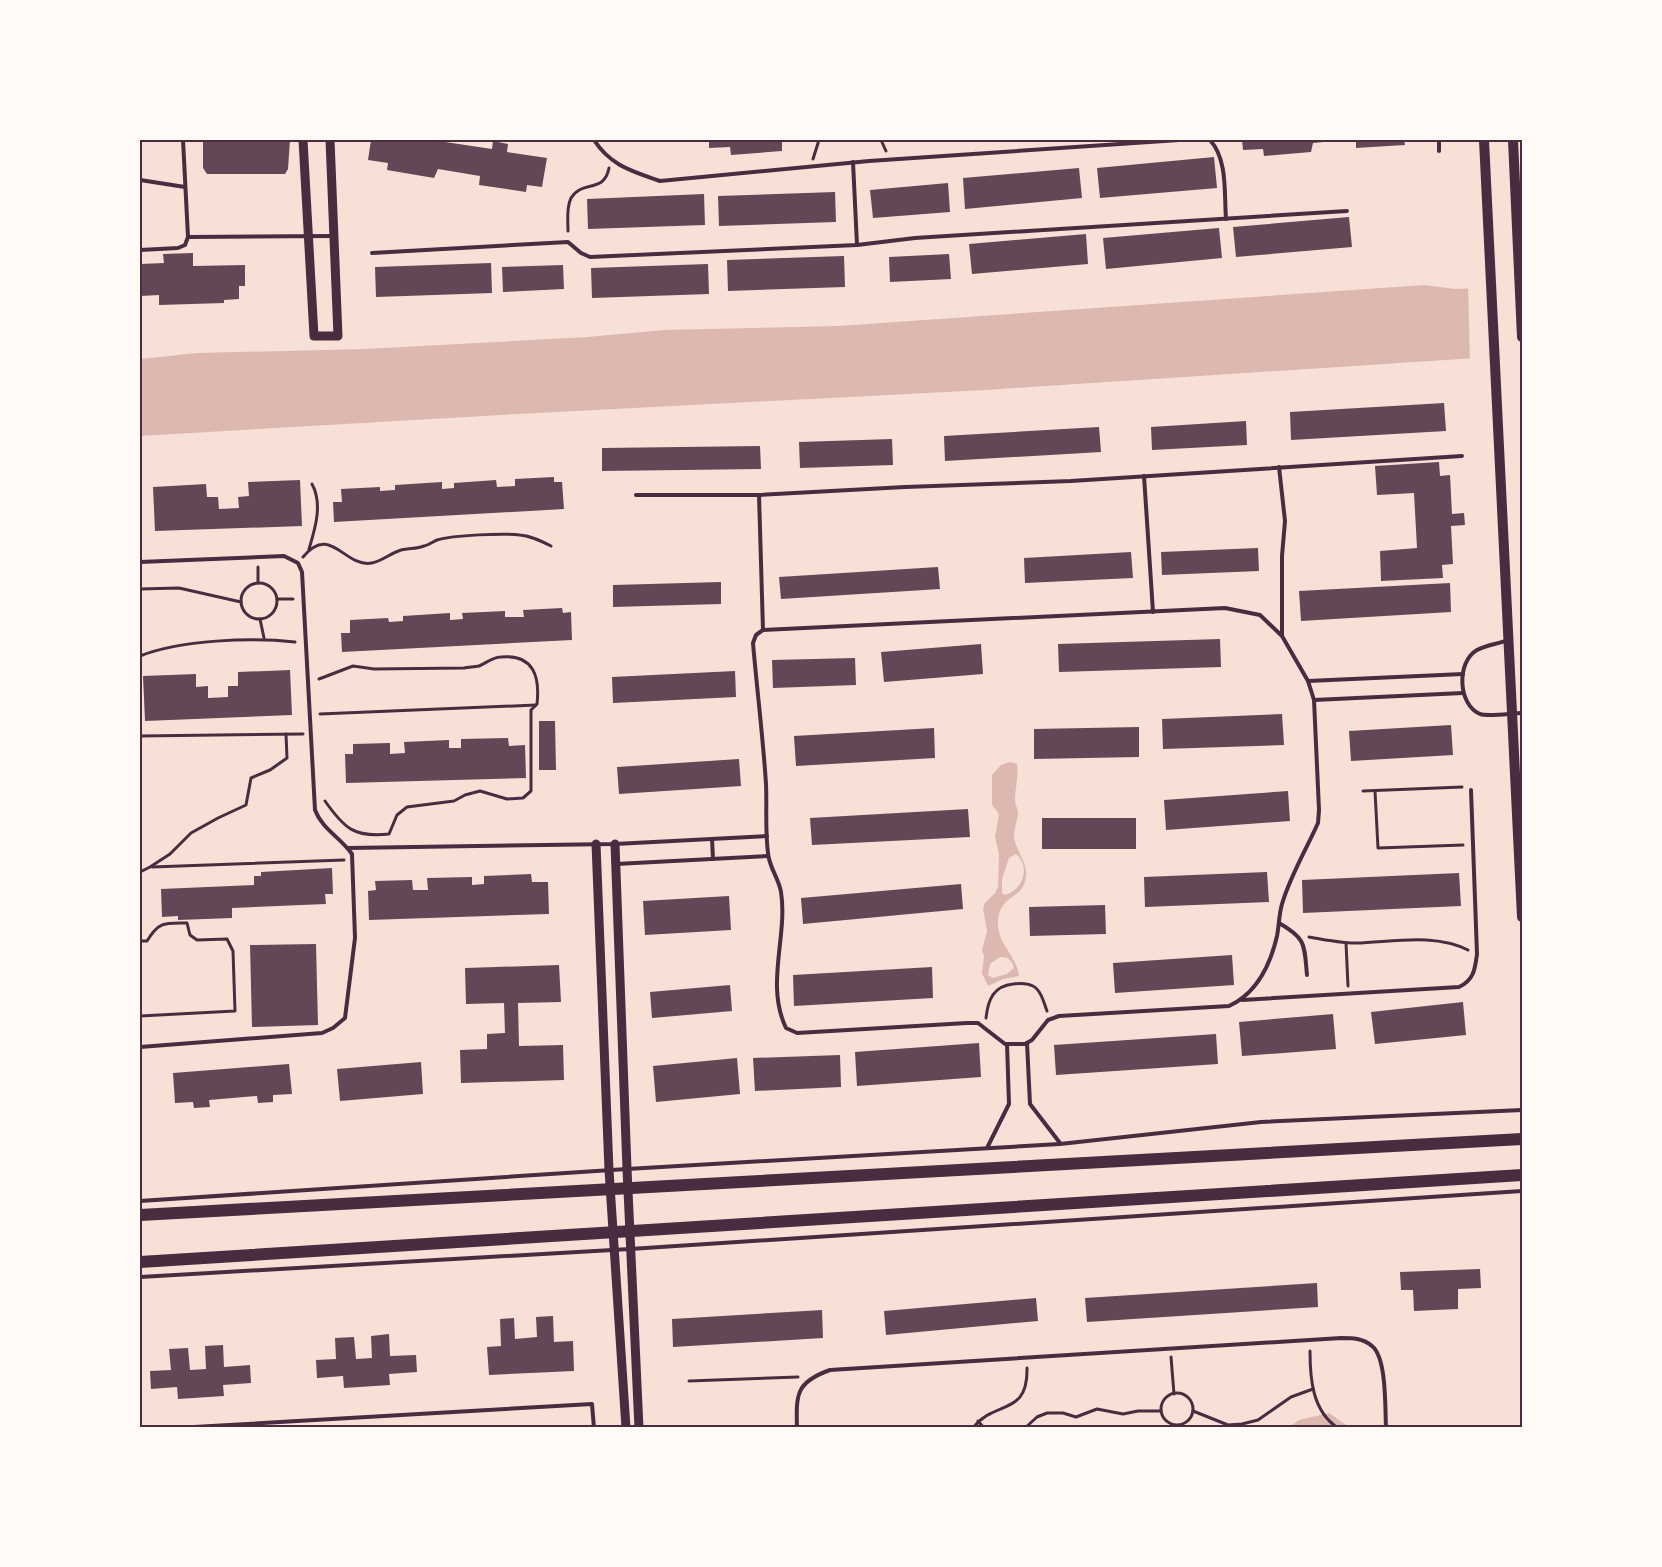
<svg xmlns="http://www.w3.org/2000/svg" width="1662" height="1567" font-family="'Public Sans',sans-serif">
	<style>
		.water { fill: #dcb8b0; fill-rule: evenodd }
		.pier { fill: #f7e1d7 }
		.building { fill: #644757 }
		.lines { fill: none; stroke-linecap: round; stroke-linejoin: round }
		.path { stroke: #4a2c40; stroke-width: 3 }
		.service { stroke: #4a2c40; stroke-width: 4 }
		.tertiary { stroke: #4a2c40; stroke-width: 9 }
		.secondary { stroke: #4a2c40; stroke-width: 10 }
		.primary { stroke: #4a2c40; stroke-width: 12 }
		.neatline { fill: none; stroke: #4a2c40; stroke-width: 2 }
	</style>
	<rect width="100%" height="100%" fill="#f7e1d7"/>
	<!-- water -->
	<g class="water">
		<polygon points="1424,285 1455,289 1522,286 1522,355 985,390 518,414 140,436 140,359 197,353 365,349 587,337 664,330 838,326"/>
		<path d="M1010,762L1017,764C1019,776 1015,788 1015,800C1015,805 1018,809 1018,814C1017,821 1014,829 1014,837C1016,852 1030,864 1025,881C1021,899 1000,895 998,921C996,943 1017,955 1019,976L1003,979L988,986L982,973L984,956L982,950L987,931L983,909L985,903L995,893L998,887L999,854L995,837L999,814L992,805V775L1001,765ZM1016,854C1031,867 1023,890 1005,895L1002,893V879L1009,858ZM1000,957C1008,957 1012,960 1014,968L1007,974L993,978L988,975L990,964Z"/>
		<polygon points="1329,1413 1349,1427 1288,1428 1299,1420"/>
	</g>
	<!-- pier -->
	<polygon class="pier" points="1522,283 1522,358 1470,362 1468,286"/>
	<!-- building -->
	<g class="building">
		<polygon points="203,140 290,140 288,169 285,174 207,174 203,168"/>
		<polygon points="371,140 432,140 492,149 493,141 508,144 507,152 547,158 542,187 527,185 526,192 479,185 480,176 438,169 434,178 387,170 388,163 368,160"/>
		<polygon points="709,140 782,140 782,151 731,155 730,147 709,148"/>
		<polygon points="1242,140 1334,140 1334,141 1313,143 1311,152 1264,156 1263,149 1243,150"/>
		<polygon points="1356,140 1404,140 1405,145 1356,148"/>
		<polygon points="1214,157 1217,188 1100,198 1097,168"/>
		<polygon points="1079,168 1082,198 965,209 963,178"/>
		<polygon points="948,183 950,212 873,218 870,190"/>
		<polygon points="835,192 836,222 719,226 718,196"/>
		<polygon points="704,194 705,225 588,229 587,199"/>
		<polygon points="1349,217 1352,247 1236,257 1233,227"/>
		<polygon points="1219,228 1222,258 1106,269 1103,238"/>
		<polygon points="1086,234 1088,264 972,274 969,244"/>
		<polygon points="193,253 193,266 245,265 245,286 239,286 239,299 224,300 224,303 159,305 159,295 140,296 140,264 164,263 163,254"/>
		<polygon points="949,254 951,279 890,282 889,257"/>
		<polygon points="844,256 845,287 728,291 727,260"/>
		<polygon points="491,263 492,293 376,297 375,267"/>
		<polygon points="708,264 709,294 592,298 591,268"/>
		<polygon points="563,265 564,289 503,292 502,267"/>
		<polygon points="1444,403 1446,431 1291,440 1290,412"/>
		<polygon points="1246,421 1247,445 1152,450 1151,427"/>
		<polygon points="1099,427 1101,452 945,461 944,436"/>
		<polygon points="892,439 893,465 800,468 799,442"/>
		<polygon points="760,446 761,469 602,471 602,448"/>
		<polygon points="1439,462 1440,476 1450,475 1452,514 1464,513 1465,525 1451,526 1453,564 1442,565 1443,578 1381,581 1380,551 1417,548 1414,493 1377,495 1375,466"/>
		<polygon points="554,477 554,482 562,482 564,509 334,522 333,502 342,502 341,489 380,487 380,491 395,490 395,485 442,482 442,489 454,488 454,483 496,480 497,487 515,486 515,479"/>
		<polygon points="300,480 302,526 155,531 153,487 206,484 207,497 218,497 219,509 239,508 238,497 249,496 248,482"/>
		<polygon points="1258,548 1259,571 1162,575 1161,552"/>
		<polygon points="1131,552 1133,578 1025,583 1024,558"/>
		<polygon points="938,567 940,589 781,599 779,577"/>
		<polygon points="721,582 721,604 613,607 613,585"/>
		<polygon points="1450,583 1451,612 1301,621 1299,591"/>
		<polygon points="562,608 563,613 571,612 572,640 342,652 341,633 350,633 350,620 388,618 389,622 403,621 403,616 450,613 450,620 463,619 462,613 505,611 505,617 524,617 523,610"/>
		<polygon points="1220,639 1221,667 1059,672 1058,644"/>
		<polygon points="981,644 983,674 884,682 881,652"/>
		<polygon points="855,658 856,685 773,688 772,660"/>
		<polygon points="290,670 292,715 145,721 143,676 196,674 196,687 208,686 208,698 228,697 228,686 238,686 238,672"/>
		<polygon points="735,671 736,697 613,703 612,677"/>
		<polygon points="1282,714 1284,745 1163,749 1162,719"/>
		<polygon points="539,721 555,721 556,770 539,770"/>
		<polygon points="1451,725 1453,755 1351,761 1349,731"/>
		<polygon points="1139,727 1139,757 1034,759 1034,729"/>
		<polygon points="934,728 935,758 796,766 794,736"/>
		<polygon points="508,738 509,746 525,745 526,778 346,783 345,754 353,754 353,744 390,743 390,754 405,753 404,742 449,740 449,748 461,748 461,739"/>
		<polygon points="739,759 741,786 619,794 617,767"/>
		<polygon points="1288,791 1290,821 1166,830 1164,800"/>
		<polygon points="968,809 970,837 812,845 810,818"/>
		<rect x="1042" y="818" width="94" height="31"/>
		<polygon points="332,868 333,894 325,894 326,904 232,908 232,918 178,920 178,916 162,917 161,889 254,885 254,876 261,876 261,872"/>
		<polygon points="1267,872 1269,902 1145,907 1144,877"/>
		<polygon points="1459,873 1461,906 1303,913 1302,880"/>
		<polygon points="531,874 532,882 548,882 549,914 369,920 368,891 376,890 375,881 412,880 413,890 428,890 427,878 472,877 472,885 484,884 484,876"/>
		<polygon points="961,884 963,909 803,924 801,898"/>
		<polygon points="729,896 731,930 645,935 643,901"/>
		<polygon points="1105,905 1106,934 1030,936 1029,907"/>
		<polygon points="316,944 318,1025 252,1027 250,945"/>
		<polygon points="1232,955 1234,985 1115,993 1113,963"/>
		<polygon points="559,965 561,1002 518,1003 519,1046 563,1045 564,1080 461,1083 460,1050 487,1049 487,1034 505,1033 504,1003 466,1004 465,968"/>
		<polygon points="932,967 933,998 794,1006 793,975"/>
		<polygon points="730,985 732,1011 652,1018 650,992"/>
		<polygon points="1463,1002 1466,1035 1375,1044 1371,1012"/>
		<polygon points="1333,1014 1336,1049 1242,1056 1239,1022"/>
		<polygon points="1216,1034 1218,1064 1056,1075 1054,1045"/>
		<polygon points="979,1043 981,1077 857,1086 855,1052"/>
		<polygon points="840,1055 841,1087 755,1091 753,1058"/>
		<polygon points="737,1058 740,1094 656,1102 653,1066"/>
		<polygon points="421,1062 423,1094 340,1101 337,1069"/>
		<polygon points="289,1064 292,1094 273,1095 273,1102 258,1103 257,1096 209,1100 210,1107 194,1108 193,1102 175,1103 173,1073"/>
		<polygon points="1480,1269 1481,1288 1458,1289 1458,1309 1414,1311 1413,1290 1401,1290 1400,1272"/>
		<polygon points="1317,1283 1318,1307 1087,1322 1085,1298"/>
		<polygon points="1036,1298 1038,1321 886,1335 884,1311"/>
		<polygon points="822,1310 823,1338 673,1347 672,1319"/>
		<polygon points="553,1316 554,1342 573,1341 574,1371 489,1375 487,1347 501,1346 500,1319 514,1318 515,1339 537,1337 536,1317"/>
		<polygon points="389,1334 390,1356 416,1355 417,1372 389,1374 390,1385 344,1388 343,1376 317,1378 316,1360 336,1359 335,1338 354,1337 356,1359 372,1358 371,1336"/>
		<polygon points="223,1345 224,1367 250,1365 251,1383 223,1385 224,1396 178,1399 177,1387 151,1389 150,1371 171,1370 169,1349 188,1348 190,1370 206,1369 205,1346"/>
	</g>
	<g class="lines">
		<!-- path -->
		<g class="path">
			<polyline points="881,140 886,151"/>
			<polyline points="813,159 819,140"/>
			<path d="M568,231C568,221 566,208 571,198C583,179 604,194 609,168"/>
			<path d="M309,549C315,529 323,504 312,484"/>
			<path d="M303,557C331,523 344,568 372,563C382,561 391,553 401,550C409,548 417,549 424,546C429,545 432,542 437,540C454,535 503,533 520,535C531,536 541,541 551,546"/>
			<polyline points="258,567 258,583"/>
			<circle cx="259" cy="601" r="18"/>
			<polyline points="140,589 179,588 241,602"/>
			<polyline points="277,599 293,599"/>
			<polyline points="260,619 264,638"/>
			<path d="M140,656C180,640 252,637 295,642"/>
			<path d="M319,679L353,666L374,669L464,668C469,667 474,667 479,666C486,663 493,657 501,657C534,654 540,677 537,704L531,710V791L523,798L507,799L480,791L465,795L454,801L407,807L397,815L389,834C354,838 344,828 325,801"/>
			<polyline points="320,714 536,705"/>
			<polyline points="140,736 303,734"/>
			<polyline points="1363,791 1462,787"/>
			<polyline points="1375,791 1378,848 1463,845"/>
			<polyline points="152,867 344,860"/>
			<polyline points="140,872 150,867 170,854 191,833 218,818 246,805 251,778 270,770 287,758 286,734"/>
			<path d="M1309,937C1325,940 1340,943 1356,943C1393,942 1434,933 1468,950"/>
			<path d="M140,941H147C159,921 165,923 187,923L190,935L197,940L227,939L233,951L235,1011L140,1016"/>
			<polyline points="1346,943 1348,986"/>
			<path d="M986,1018C988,999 994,986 1013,984C1020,983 1027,983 1033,986C1041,990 1044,1003 1047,1011"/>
			<path d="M1310,1351C1310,1378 1312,1411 1338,1428"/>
			<polyline points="1171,1357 1174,1394"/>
			<polyline points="689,1381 798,1377"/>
			<circle cx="1177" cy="1409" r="16"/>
			<polyline points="1193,1411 1228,1425 1242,1424 1258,1420 1291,1397 1313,1389"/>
			<polyline points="978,1421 984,1428"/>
			<path d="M973,1428C995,1399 1028,1417 1027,1368"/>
			<polyline points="1025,1428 1037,1417 1047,1413 1063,1413 1076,1417 1097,1409 1123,1414 1138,1411 1161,1411"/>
		</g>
		<!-- service -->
		<g class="service">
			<polyline points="183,140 188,237 333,236"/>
			<path d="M594,140C611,166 632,171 660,181L869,161L1179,140"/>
			<path d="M1210,140C1228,160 1224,193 1226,219"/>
			<polyline points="1439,140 1439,151"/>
			<polyline points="853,162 857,245"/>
			<polyline points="140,180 185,187"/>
			<polyline points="140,250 178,248 185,245 188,237"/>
			<polyline points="372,253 568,242 581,253 590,257 857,245 915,238 1347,211"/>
			<polyline points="1279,467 1285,521 1282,556 1282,635"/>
			<polyline points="1144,476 1153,612"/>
			<polyline points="636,495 759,495 905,487 1071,481 1462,456"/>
			<polyline points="759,495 763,630"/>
			<path d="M140,562L284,556L298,563L302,572L315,810C322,829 340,837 352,854L355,938L345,1018L333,1028L322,1033L140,1047"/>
			<path d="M1225,608L1260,615L1282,636L1308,681L1314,700L1319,810L1318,823C1306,850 1290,876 1282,904C1279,914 1279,926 1277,936C1270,966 1257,993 1229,1006L1059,1016L1048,1020L1032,1040L1025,1044H1005L978,1023H967L797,1033L786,1028C765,984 788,936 781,892C779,879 769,867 768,853C765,831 767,807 766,784C763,737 757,690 753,643L756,635L763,630Z"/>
			<path d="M1508,640C1498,644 1486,645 1477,650C1456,662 1458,705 1480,714C1489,717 1512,713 1522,713"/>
			<polyline points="1308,681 1463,674"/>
			<polyline points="1314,700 1463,693"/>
			<polyline points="712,839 713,859"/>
			<polyline points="348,848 615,844 767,836"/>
			<polyline points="616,864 768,856"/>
			<path d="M1279,923C1307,939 1304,945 1307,975"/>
			<path d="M1242,1000L1459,987C1474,980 1475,969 1477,954L1471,790"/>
			<polyline points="1027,1043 1030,1104 1060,1143"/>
			<polyline points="987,1148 1009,1104 1007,1044"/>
			<polyline points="140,1201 627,1169 1060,1144 1261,1122 1522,1110"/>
			<polyline points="140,1277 630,1249 1522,1191"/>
			<polyline points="176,1428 592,1404 594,1428"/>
			<path d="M797,1428C796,1394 796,1382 830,1370L1341,1338C1352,1338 1363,1338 1372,1346C1387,1358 1385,1409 1386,1428"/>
		</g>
		<!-- tertiary -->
		<g class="tertiary">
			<polyline points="303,140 314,336 338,336 330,140"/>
			<polyline points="596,844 609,1170 626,1428"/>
			<polyline points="615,844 627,1169 639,1428"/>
		</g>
		<!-- secondary -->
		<g class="secondary">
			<polyline points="1484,140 1522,917"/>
			<polyline points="1513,140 1522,337"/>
		</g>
		<!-- primary -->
		<g class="primary">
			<polyline points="140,1215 1522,1139"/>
			<polyline points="140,1262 1522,1175"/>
		</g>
	</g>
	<!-- border -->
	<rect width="1662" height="1567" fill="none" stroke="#fffaf5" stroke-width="282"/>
	<rect x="141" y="141" width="1380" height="1285" class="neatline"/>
</svg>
